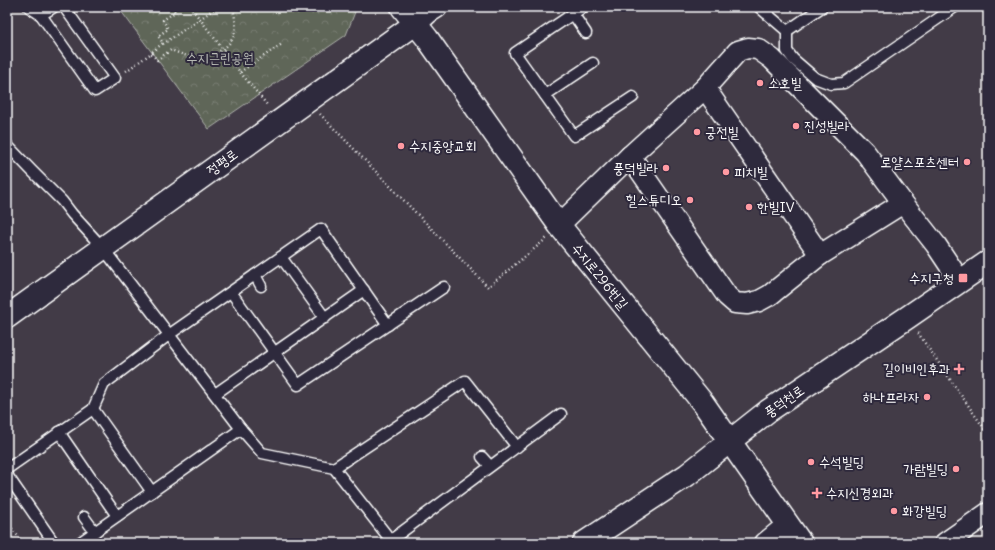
<svg xmlns="http://www.w3.org/2000/svg" width="995" height="550" font-family="Delius,'Poor Story',sans-serif">
	<style>
		.park { fill: url(#park-crowns); stroke: #afb2ac }
		.lines { fill: none; stroke-linecap: round; stroke-linejoin: round }
		.service-casing { stroke: #fff; stroke-width: 13 }
		.minor-casing { stroke: #fff; stroke-width: 23 }
		.tertiary-casing { stroke: #fff; stroke-width: 25 }
		.secondary-casing { stroke: #fff; stroke-width: 25 }
		.path { stroke: #fff; stroke-width: 2.5; stroke-dasharray: 1 3; stroke-linecap: butt }
		.service { stroke: #2f2a3d; stroke-width: 10 }
		.minor { stroke: #2f2a3d; stroke-width: 20 }
		.tertiary { stroke: #2f2a3d; stroke-width: 22 }
		.secondary { stroke: #2f2a3d; stroke-width: 22 }
		.poi-dot { fill: #ff9aa2; stroke: #2f2a3d; stroke-width: 1.5 }
		.labels { text-anchor: middle; stroke-width: 4; stroke-linejoin: round; paint-order: stroke }
		.park-label { font-size: 14px; fill: #b7bab4; stroke: #2f2a3d }
		.poi-label { font-size: 14px; fill: #fff; stroke: #2f2a3d; text-anchor: start }
		.street-label { font-size: 14px; fill: #fff; stroke: #2f2a3d }
	</style>
	<defs>
		<pattern id="park-crowns" width="20" height="18" patternUnits="userSpaceOnUse"><rect width="20" height="18" fill="#5f6659"/><path d="M2 6a3 3 0 1 1 6 0M12 15a3 3 0 1 1 6 0" fill="none" stroke="#777d72"/></pattern>
	</defs>
	<rect width="100%" height="100%" fill="#423b47"/>
	<filter id="ink" filterUnits="userSpaceOnUse"><feTurbulence type="fractalNoise" baseFrequency=".025" numOctaves="2"/><feDisplacementMap in="SourceGraphic" scale="8" xChannelSelector="R" yChannelSelector="G"/><feConvolveMatrix kernelMatrix="1 2 1 2 8 2 1 2 1" color-interpolation-filters="sRGB"/></filter>
	<g filter="url(#ink)">
		<!-- park -->
		<polygon class="park" points="118,7 352,7 355,12 346,35 209,129"/>
		<g class="lines">
			<defs>
				<g id="service">
					<polyline points="29,7 41,15 95,91 115,78 64,7"/>
					<polyline points="583,7 515,53 574,136 633,97"/>
					<polyline points="759,7 787,31 787,51 793,59 815,78 831,84 844,83 955,7"/>
					<polyline points="573,14 586,33"/>
					<polyline points="41,15 54,7"/>
					<polyline points="787,31 822,7"/>
					<polyline points="545,95 593,63"/>
					<polyline points="7,145 31,170 62,201 72,214 103,248 241,429 262,453 334,468 393,543"/>
					<polyline points="281,257 325,318"/>
					<polyline points="255,275 261,286"/>
					<polyline points="231,292 298,385 444,287"/>
					<polyline points="215,394 364,290"/>
					<polyline points="93,409 152,492"/>
					<polyline points="59,432 117,516"/>
					<polyline points="482,457 490,466"/>
					<polyline points="334,468 465,381 517,447"/>
					<polyline points="7,469 93,409 104,384 170,334 321,229 388,325"/>
					<polyline points="7,475 54,543"/>
					<polyline points="84,517 95,532"/>
					<polyline points="79,543 241,429"/>
					<polyline points="387,543 561,414"/>
				</g>
				<g id="minor">
					<polyline points="705,88 820,255"/>
					<polyline points="630,156 727,296 735,303 747,304 759,301 770,295 820,255 903,203"/>
					<polyline points="559,225 630,156 705,88 738,51 748,48 758,49 772,59 865,152 903,203 936,245 960,281"/>
					<polyline points="765,543 788,524"/>
					<polyline points="945,543 988,513"/>
				</g>
				<g id="tertiary">
					<polyline points="402,7 427,38 559,225 703,403 801,543"/>
					<polyline points="7,317 415,24 428,12 436,7"/>
				</g>
				<polyline id="secondary" points="584,543 687,475 768,411 908,317 988,262"/>
			</defs>
			<!-- service casing -->
			<use href="#service" class="service-casing"/>
			<!-- minor casing -->
			<use href="#minor" class="minor-casing"/>
			<!-- tertiary casing -->
			<use href="#tertiary" class="tertiary-casing"/>
			<!-- secondary casing -->
			<use href="#secondary" class="secondary-casing"/>
			<!-- path -->
			<g class="path">
				<path d="M172,7L175,12L163,20L168,29L158,36L163,43L151,53L157,60L171,50C179,53 187,57 196,57C212,57 231,49 235,32C237,24 234,15 233,7"/>
				<polyline points="217,7 200,19 240,72 268,106"/>
				<polyline points="163,44 200,19 190,7"/>
				<polyline points="126,71 153,52"/>
				<polyline points="240,72 282,44"/>
				<polyline points="320,114 488,287 540,244 547,238"/>
				<polyline points="918,333 988,434"/>
				<polyline points="7,522 23,543"/>
			</g>
			<!-- service -->
			<use href="#service" class="service"/>
			<!-- minor -->
			<use href="#minor" class="minor"/>
			<!-- tertiary -->
			<use href="#tertiary" class="tertiary"/>
			<!-- secondary -->
			<use href="#secondary" class="secondary"/>
		</g>
	</g>
	<!-- markers -->
	<g class="poi-dot">
		<circle cx="760" cy="83" r="4"/>
		<circle cx="796" cy="126" r="4"/>
		<circle cx="697" cy="132" r="4"/>
		<circle cx="401" cy="146" r="4"/>
		<circle cx="967" cy="162" r="4"/>
		<circle cx="666" cy="168" r="4"/>
		<circle cx="726" cy="172" r="4"/>
		<circle cx="690" cy="200" r="4"/>
		<circle cx="749" cy="207" r="4"/>
		<rect x="958" y="273" width="10" height="10" rx="2"/>
		<path d="M957 363h4v4h4v4h-4v4h-4v-4h-4v-4h4z"/>
		<circle cx="927" cy="397" r="4"/>
		<circle cx="811" cy="462" r="4"/>
		<circle cx="956" cy="469" r="4"/>
		<path d="M815 487h4v4h4v4h-4v4h-4v-4h-4v-4h4z"/>
		<circle cx="894" cy="511" r="4"/>
	</g>
	<g class="labels">
		<!-- park labels -->
		<g class="park-label">
			<text x="220" y="63">수지근린공원</text>
		</g>
		<!-- poi labels -->
		<g class="poi-label">
			<text x="768" y="88">소호빌</text>
			<text x="804" y="131">진성빌라</text>
			<text x="705" y="137">궁전빌</text>
			<text x="409" y="151">수지중앙교회</text>
			<text x="959" y="167" text-anchor="end">로얄스포츠센터</text>
			<text x="658" y="173" text-anchor="end">풍덕빌라</text>
			<text x="734" y="177">피치빌</text>
			<text x="682" y="205" text-anchor="end">힐스튜디오</text>
			<text x="757" y="212">한빌IV</text>
			<text x="954" y="283" text-anchor="end">수지구청</text>
			<text x="950" y="374" text-anchor="end">길이비인후과</text>
			<text x="919" y="402" text-anchor="end">하나프라자</text>
			<text x="819" y="467">수석빌딩</text>
			<text x="948" y="474" text-anchor="end">가람빌딩</text>
			<text x="826" y="498">수지신경외과</text>
			<text x="902" y="516">화강빌딩</text>
		</g>
		<!-- street labels -->
		<g class="street-label">
			<text transform="translate(222 162) rotate(-36)" y="5">정평로</text>
			<text transform="translate(600 276) rotate(51)" y="5">수지로296번길</text>
			<text transform="translate(784 401) rotate(-35)" y="5">풍덕천로</text>
		</g>
	</g>
	<!-- margin -->
	<rect width="995" height="550" fill="none" stroke="#2f2a3d" stroke-width="24"/>
	<rect x="12" y="12" width="971" height="526" fill="none" stroke="#fff" stroke-width="1.5" filter="url(#ink)"/>
</svg>
